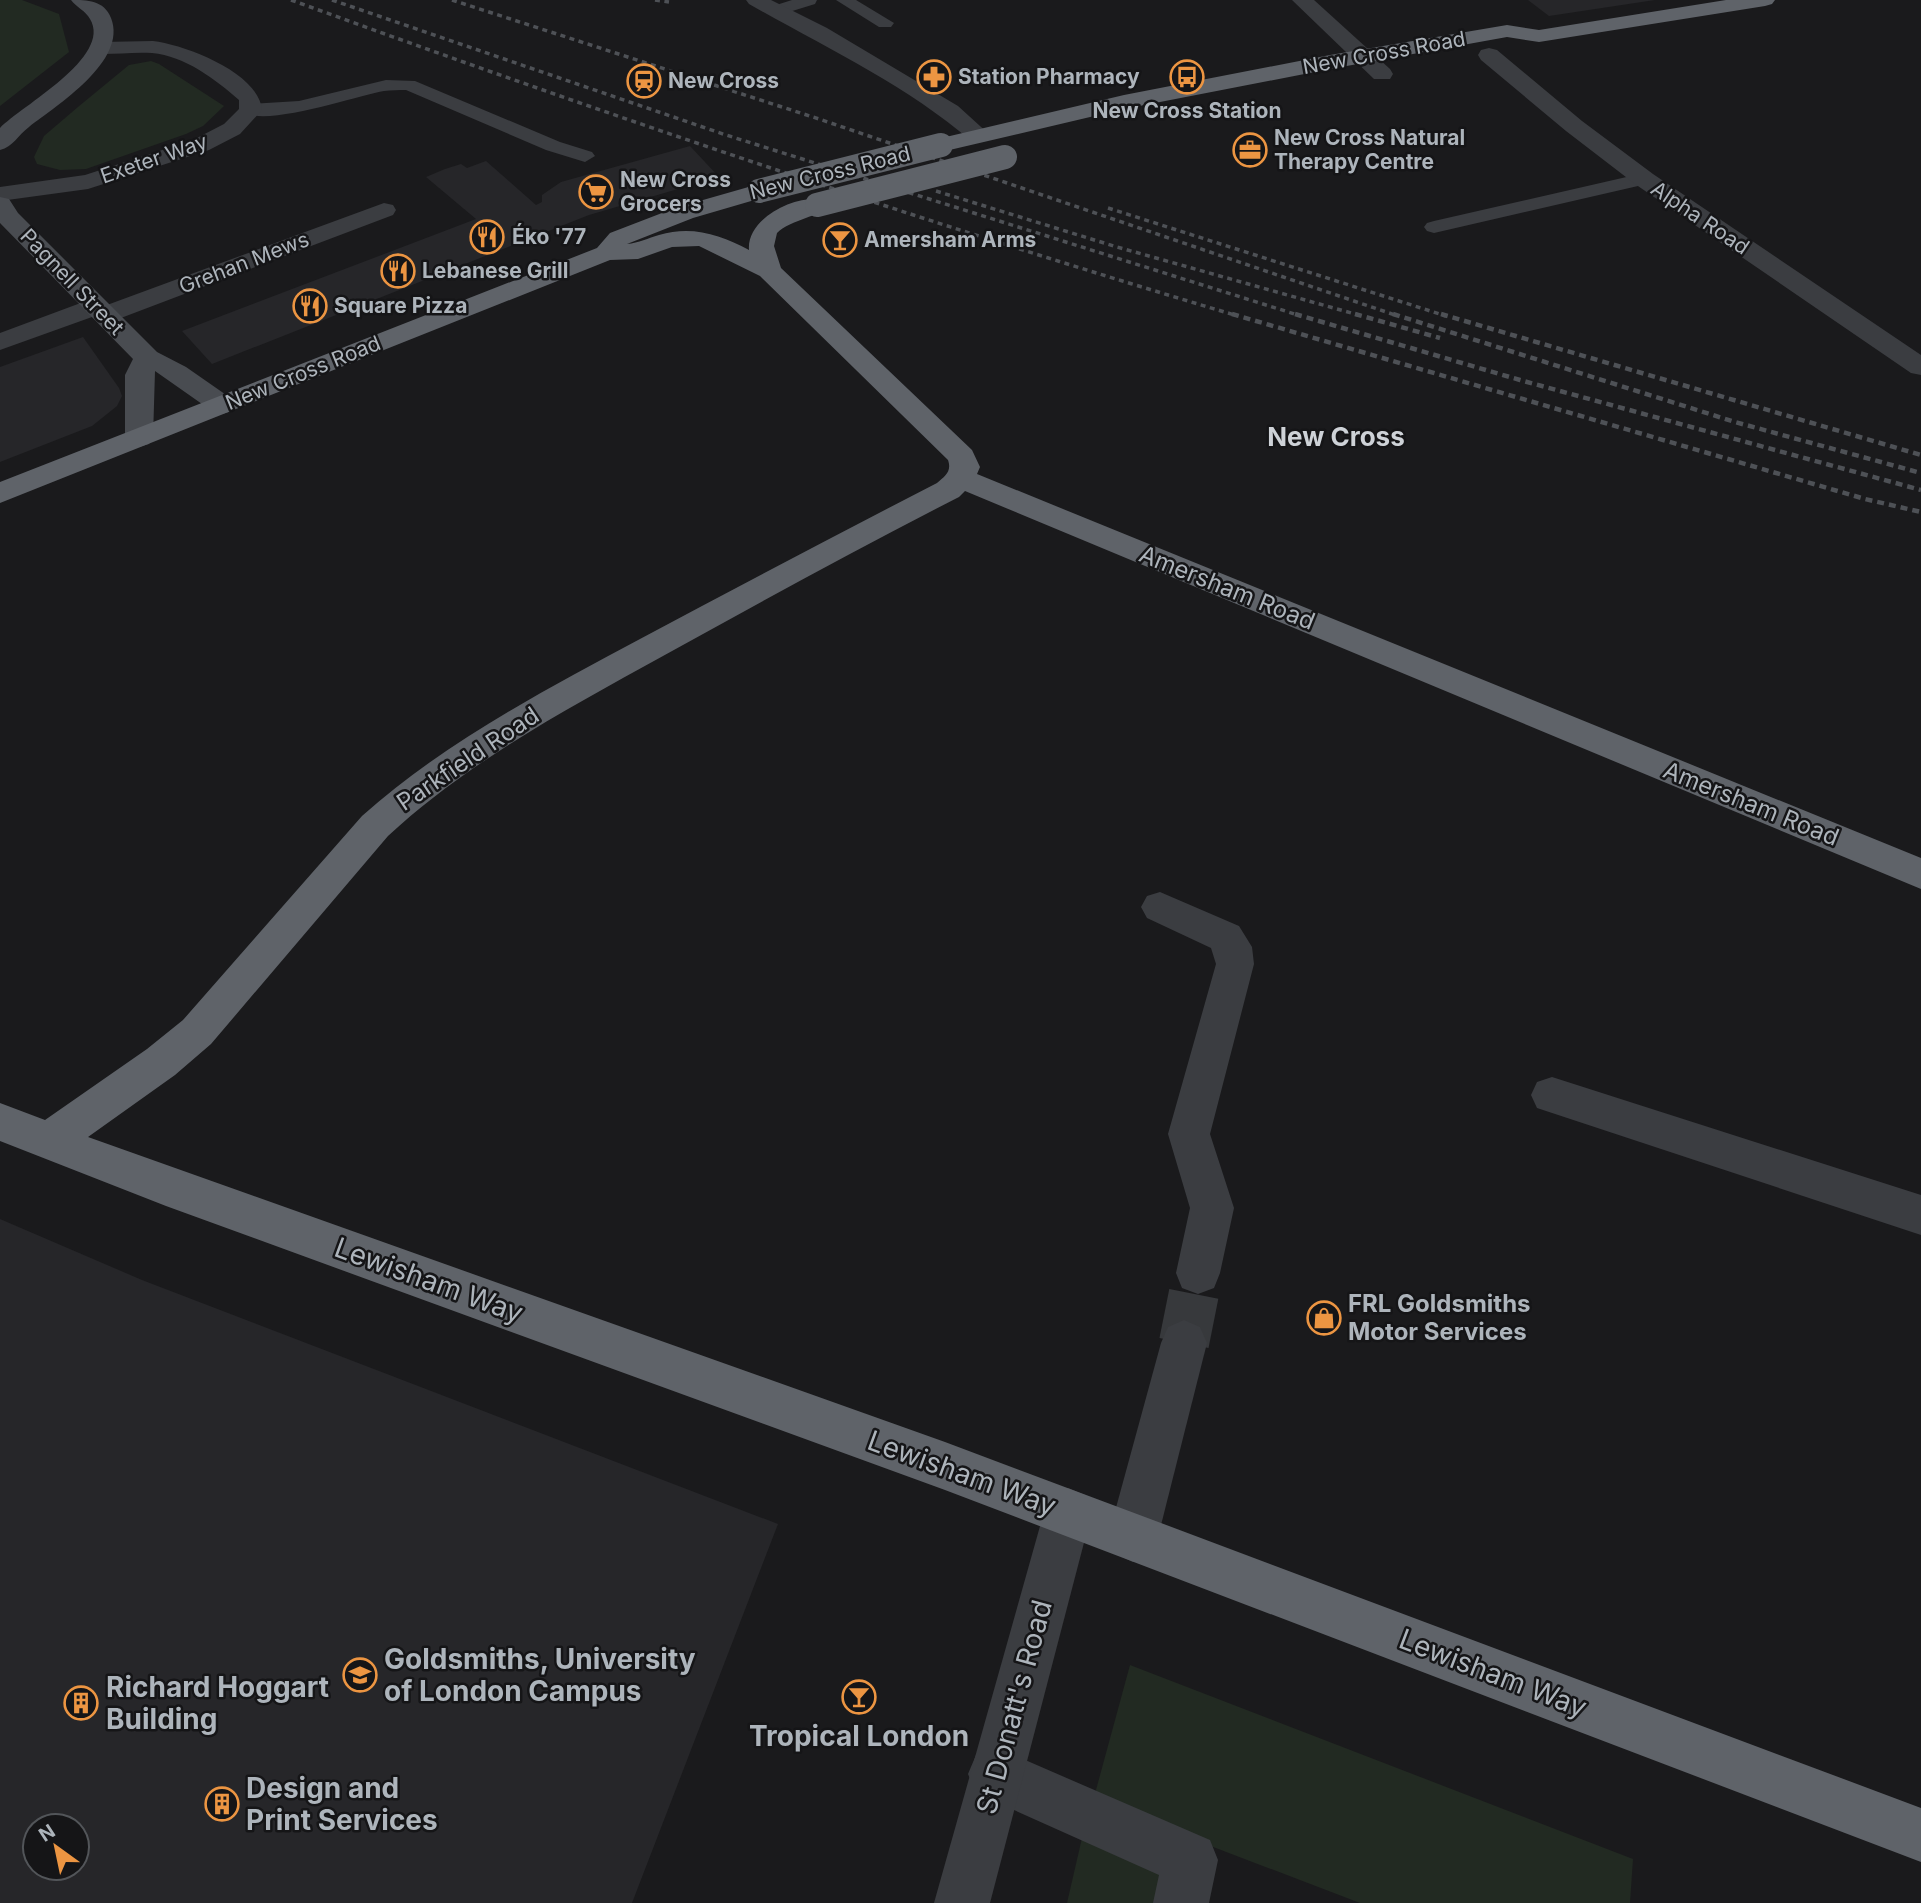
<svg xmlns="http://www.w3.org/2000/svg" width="1921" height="1903" font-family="Inter,sans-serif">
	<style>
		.built { fill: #262629; fill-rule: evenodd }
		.green { fill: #222a22 }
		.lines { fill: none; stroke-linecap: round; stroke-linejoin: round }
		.minor-tunnel { stroke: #37393c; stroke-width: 50; stroke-dasharray: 50 24; stroke-linecap: butt }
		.service { fill: #3b3d41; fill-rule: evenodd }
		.pedestrian { fill: #3b3d41; fill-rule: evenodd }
		.minor { fill: #3b3d41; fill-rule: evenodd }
		.secondary { fill: #494c51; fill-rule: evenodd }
		.trunk { fill: #5f6369; fill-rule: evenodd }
		.rail-far1 { stroke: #4e5156; stroke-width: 3.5; stroke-dasharray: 5 4.5; stroke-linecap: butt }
		.rail { stroke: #4e5156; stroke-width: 4.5; stroke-dasharray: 7 5; stroke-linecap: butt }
		.trunk-bridge { stroke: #5f6369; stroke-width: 24 }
		.labels { text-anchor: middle; stroke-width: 5; stroke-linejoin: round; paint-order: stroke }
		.far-street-label { font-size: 21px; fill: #adb4bb; stroke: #151517 }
		.far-poi-label { font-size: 21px; font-weight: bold; fill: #adb4bb; stroke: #151517; text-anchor: start }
		.street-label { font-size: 24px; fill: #adb4bb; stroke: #151517 }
		.poi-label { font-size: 24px; font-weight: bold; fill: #adb4bb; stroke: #151517; text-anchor: start }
		.far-district-label { font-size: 26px; font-weight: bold; fill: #ced2d7; stroke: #151517 }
		.near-street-label { font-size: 28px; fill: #adb4bb; stroke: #151517 }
		.near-poi-label { font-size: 28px; font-weight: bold; fill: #adb4bb; stroke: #151517; text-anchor: start }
	</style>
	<rect width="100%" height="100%" fill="#1a1a1c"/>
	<!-- built -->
	<g class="built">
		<polygon points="1528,0 1655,0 1549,16"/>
		<polygon points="690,146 719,177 589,215 212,364 182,331 476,219 426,177 445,169 461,164 467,168 486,161 536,205 542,202 542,195 561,182"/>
		<polygon points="83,337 119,388 122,396 117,406 92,426 0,462 0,367"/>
		<path d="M0,1219L142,1280L778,1524L632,1903H0ZM35,1826H77V1868H35Z"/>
	</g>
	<!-- green -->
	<g class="green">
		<polygon points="0,0 22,0 59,14 69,52 0,106"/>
		<polygon points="151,61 159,64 224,106 203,126 186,134 86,169 60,170 37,164 34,157 44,136 78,107 129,65"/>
		<polygon points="1130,1665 1633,1859 1630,1903 1360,1903 1093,1801"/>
		<polygon points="1082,1838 1164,1869 1156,1903 1067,1903"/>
	</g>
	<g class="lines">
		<!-- minor-tunnel -->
		<polyline class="minor-tunnel" points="1184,1343 1198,1273"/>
		<!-- service -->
		<g class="service">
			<polygon points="792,0 817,0 815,4 776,16 767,11 770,7"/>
			<polygon points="836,0 856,0 894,23 891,27 879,27"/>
			<path d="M386,80L415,81L560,142L592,152L595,156L585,162L546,150L406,90C399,90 391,90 384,91C359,95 258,130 242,110L251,104L299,101Z"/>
			<polygon points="1644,173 1651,175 1654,179 1651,183 1434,233 1427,231 1424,227 1427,223 1434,221"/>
		</g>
		<!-- pedestrian -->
		<polygon class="pedestrian" points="995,1747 1210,1840 1218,1860 1209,1903 1153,1903 1159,1875 976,1793 968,1774 976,1755"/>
		<!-- minor -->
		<g class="minor">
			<path d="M746,0H771L827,28L958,106L991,136L987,141H971C905,84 824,47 749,4Z"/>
			<polygon points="1292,0 1314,0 1390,69 1393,74 1390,79 1374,79"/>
			<path d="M153,41C186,45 259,73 262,110L240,134L209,150L88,189L0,201V187L85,175L193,140L224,124L239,109V100C215,79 185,56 152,53C135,52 119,54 102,54L94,53L91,48L94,43L102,42Z"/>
			<polygon points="1489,48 1497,50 1582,121 1653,174 1921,355 1921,375 1911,373 1635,184 1566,131 1481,60 1478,55 1481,50"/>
			<polygon points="384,203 393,205 396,210 393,215 113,321 104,323 92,317 0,350 0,333 86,301 95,299 107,305"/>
			<polygon points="1160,892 1239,926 1252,947 1254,964 1210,1134 1234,1208 1220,1273 1214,1288 1198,1294 1182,1288 1176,1273 1190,1208 1168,1134 1216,964 1211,948 1147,918 1141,907 1147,896"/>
			<polygon points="1552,1077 1921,1195 1921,1235 1537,1108 1531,1095 1537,1082"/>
			<polygon points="1184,1320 1200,1327 1207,1343 1158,1537 1150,1554 1133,1562 1116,1554 1108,1537 1161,1343 1168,1327"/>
			<polygon points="1068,1488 1085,1495 1092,1512 990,1903 934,1903 1044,1512 1051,1495"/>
		</g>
		<!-- secondary -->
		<g class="secondary">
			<path d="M71,0C87,0 104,0 111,18C128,61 57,105 29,127C18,135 13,147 0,150V128C21,106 113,57 90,19C86,11 76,7 71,0Z"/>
			<polygon points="0,197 9,199 18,213 157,352 186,367 232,399 236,405 232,411 222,414 212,411 155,371 153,438 149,444 139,447 129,444 125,438 125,375 133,359 0,223"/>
		</g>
		<!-- trunk -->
		<g class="trunk">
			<polygon points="1726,0 1775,0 1772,4 1765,6 1539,42 1507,37 1330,69 1124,109 941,152 933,150 929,145 933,140 1124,95 1330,55 1507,25 1539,30"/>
			<path d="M759,184L768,186L771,191L768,196L693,218L627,244C639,243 648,238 659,235C692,225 721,235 749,250C746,217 799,193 826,200L829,205C821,217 791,219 777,233L774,246L781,268L972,450L980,467L977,474L1921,858V889L965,491L959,497C859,548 761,602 663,656C567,709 469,761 388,836L211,1044L175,1075L88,1137L945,1442L1921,1808V1862L945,1490L166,1206L0,1141V1103L45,1120L147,1049L183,1020L362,816C445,742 543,691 640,639C739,586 838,534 937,483C945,476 952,472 948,460L760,276L699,246L672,247L638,259L610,260L0,503V482L597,248L610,233L675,208Z"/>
		</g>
		<!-- rail-far1 -->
		<g class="rail-far1">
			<path d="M291,0C604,114 919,221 1238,316"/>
			<polyline points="332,0 726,135 1301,316"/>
			<polyline points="452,0 819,119 1398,316"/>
			<polyline points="655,0 669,2"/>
			<polyline points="936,191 1117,247 1362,316"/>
			<polyline points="1108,208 1446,316"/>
		</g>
		<!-- rail -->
		<g class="rail">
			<polyline points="1232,314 1865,499 1921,512"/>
			<polyline points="1295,314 1520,380 1921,490"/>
			<polyline points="1355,314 1440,338"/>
			<polyline points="1393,314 1735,422 1921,473"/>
			<polyline points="1441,314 1921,455"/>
		</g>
		<!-- trunk-bridge -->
		<g class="trunk-bridge">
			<polyline points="759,191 941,145"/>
			<polyline points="817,205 1005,157"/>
		</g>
	</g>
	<!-- icons -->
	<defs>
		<symbol id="pharmacy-ring" viewBox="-11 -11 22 22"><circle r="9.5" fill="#151517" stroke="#ec9542" stroke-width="1.5"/><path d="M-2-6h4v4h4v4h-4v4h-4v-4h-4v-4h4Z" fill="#ec9542"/></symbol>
		<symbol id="bus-ring" viewBox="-11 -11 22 22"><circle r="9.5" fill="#151517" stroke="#ec9542" stroke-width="1.5"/><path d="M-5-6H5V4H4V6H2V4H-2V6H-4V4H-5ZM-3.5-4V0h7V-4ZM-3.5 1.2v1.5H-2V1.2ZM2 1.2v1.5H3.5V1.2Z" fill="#ec9542"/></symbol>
		<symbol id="station-ring" viewBox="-11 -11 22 22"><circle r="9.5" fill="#151517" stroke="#ec9542" stroke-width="1.5"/><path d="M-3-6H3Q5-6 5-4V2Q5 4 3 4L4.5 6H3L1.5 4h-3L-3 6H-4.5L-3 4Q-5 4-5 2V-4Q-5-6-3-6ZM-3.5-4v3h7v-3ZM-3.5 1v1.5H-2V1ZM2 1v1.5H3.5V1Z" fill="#ec9542"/></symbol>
		<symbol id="office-ring" viewBox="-11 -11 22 22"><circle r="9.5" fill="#151517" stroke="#ec9542" stroke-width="1.5"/><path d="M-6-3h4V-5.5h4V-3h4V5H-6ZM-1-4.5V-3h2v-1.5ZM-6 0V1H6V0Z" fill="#ec9542"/></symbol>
		<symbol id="supermarket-ring" viewBox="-11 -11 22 22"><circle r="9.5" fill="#151517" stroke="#ec9542" stroke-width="1.5"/><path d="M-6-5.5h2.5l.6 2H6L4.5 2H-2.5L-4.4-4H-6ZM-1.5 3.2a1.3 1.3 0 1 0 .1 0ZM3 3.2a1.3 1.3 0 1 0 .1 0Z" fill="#ec9542"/></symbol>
		<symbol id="restaurant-ring" viewBox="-11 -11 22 22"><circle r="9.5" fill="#151517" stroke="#ec9542" stroke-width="1.5"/><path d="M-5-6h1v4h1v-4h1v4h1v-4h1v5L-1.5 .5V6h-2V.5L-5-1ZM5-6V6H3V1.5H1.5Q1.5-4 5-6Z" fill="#ec9542"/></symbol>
		<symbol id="bar-ring" viewBox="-11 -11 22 22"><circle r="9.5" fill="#151517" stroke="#ec9542" stroke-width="1.5"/><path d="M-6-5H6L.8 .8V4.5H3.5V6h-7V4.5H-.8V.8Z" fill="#ec9542"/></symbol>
		<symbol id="shop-ring" viewBox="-11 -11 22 22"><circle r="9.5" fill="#151517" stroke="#ec9542" stroke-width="1.5"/><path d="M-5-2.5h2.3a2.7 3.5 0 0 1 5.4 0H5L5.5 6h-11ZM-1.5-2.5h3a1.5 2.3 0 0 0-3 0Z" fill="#ec9542"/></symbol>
		<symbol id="university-ring" viewBox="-11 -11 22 22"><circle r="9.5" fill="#151517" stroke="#ec9542" stroke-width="1.5"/><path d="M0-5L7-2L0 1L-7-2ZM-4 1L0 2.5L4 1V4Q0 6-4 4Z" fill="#ec9542"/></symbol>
		<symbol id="building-ring" viewBox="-11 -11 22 22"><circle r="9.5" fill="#151517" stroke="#ec9542" stroke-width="1.5"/><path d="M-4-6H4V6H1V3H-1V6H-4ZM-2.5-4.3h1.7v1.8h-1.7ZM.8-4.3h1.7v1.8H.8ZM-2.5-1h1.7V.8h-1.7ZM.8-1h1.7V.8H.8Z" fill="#ec9542"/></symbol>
	</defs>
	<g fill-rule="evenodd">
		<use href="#pharmacy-ring" x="915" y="58" width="38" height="38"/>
		<use href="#bus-ring" x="1168" y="58" width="38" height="38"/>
		<use href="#station-ring" x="625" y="62" width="38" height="38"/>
		<use href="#office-ring" x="1231" y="131" width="38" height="38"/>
		<use href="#supermarket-ring" x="577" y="173" width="38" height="38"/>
		<use href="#restaurant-ring" x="468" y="218" width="38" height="38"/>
		<use href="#bar-ring" x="821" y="221" width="38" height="38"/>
		<use href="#restaurant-ring" x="379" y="252" width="38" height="38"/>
		<use href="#restaurant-ring" x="291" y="287" width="38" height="38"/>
		<use href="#shop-ring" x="1305" y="1299" width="38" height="38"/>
		<use href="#university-ring" x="341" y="1656" width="38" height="38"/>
		<use href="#bar-ring" x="840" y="1678" width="38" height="38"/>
		<use href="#building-ring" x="62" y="1684" width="38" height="38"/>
		<use href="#building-ring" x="203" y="1785" width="38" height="38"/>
	</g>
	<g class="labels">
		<!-- far-street labels -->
		<g class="far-street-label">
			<text transform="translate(1384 53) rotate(-10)" y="7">New Cross Road</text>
			<text transform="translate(154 159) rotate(-19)" y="7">Exeter Way</text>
			<text transform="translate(830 173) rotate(-14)" y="7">New Cross Road</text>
			<text transform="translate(1700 218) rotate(34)" y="7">Alpha Road</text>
			<text transform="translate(244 263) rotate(-21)" y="7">Grehan Mews</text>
			<text transform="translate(72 282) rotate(46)" y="7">Pagnell Street</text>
			<text transform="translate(303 373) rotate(-22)" y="7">New Cross Road</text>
		</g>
		<!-- far-poi labels -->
		<g class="far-poi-label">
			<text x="958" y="84">Station Pharmacy</text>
			<text x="668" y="88">New Cross</text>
			<text x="1187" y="118" text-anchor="middle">New Cross Station</text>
			<text x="1274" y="145">New Cross Natural<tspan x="1274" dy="24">Therapy Centre</tspan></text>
			<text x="620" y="187">New Cross<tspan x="620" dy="24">Grocers</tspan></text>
			<text x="512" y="244">Éko '77</text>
			<text x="864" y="247">Amersham Arms</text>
			<text x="422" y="278">Lebanese Grill</text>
			<text x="334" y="313">Square Pizza</text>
		</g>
		<!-- street labels -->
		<g class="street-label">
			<text transform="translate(1227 588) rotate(22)" y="8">Amersham Road</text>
			<text transform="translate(468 759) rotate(-34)" y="8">Parkfield Road</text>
			<text transform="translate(1751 804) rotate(22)" y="8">Amersham Road</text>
		</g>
		<!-- poi labels -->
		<g class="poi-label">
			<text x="1348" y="1312">FRL Goldsmiths<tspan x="1348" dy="28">Motor Services</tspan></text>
		</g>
		<!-- far-district labels -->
		<g class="far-district-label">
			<text x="1336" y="446">New Cross</text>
		</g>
		<!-- near-street labels -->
		<g class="near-street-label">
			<text transform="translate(429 1280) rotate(20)" y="10">Lewisham Way</text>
			<text transform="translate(962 1473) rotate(20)" y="10">Lewisham Way</text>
			<text transform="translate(1493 1673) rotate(21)" y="10">Lewisham Way</text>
			<text transform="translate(1014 1707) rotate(-75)" y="10">St Donatt's Road</text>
		</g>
		<!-- near-poi labels -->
		<g class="near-poi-label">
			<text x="384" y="1669">Goldsmiths, University<tspan x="384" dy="32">of London Campus</tspan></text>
			<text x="106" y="1697">Richard Hoggart<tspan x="106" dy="32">Building</tspan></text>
			<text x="859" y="1746" text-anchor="middle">Tropical London</text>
			<text x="246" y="1798">Design and<tspan x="246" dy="32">Print Services</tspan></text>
		</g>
	</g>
	<!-- north arrow -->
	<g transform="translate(56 1847) rotate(327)"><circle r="33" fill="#151517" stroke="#525559" stroke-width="2"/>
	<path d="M0-5L12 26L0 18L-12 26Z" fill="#ec9542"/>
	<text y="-10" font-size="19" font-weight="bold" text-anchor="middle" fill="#adb4bb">N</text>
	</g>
</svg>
